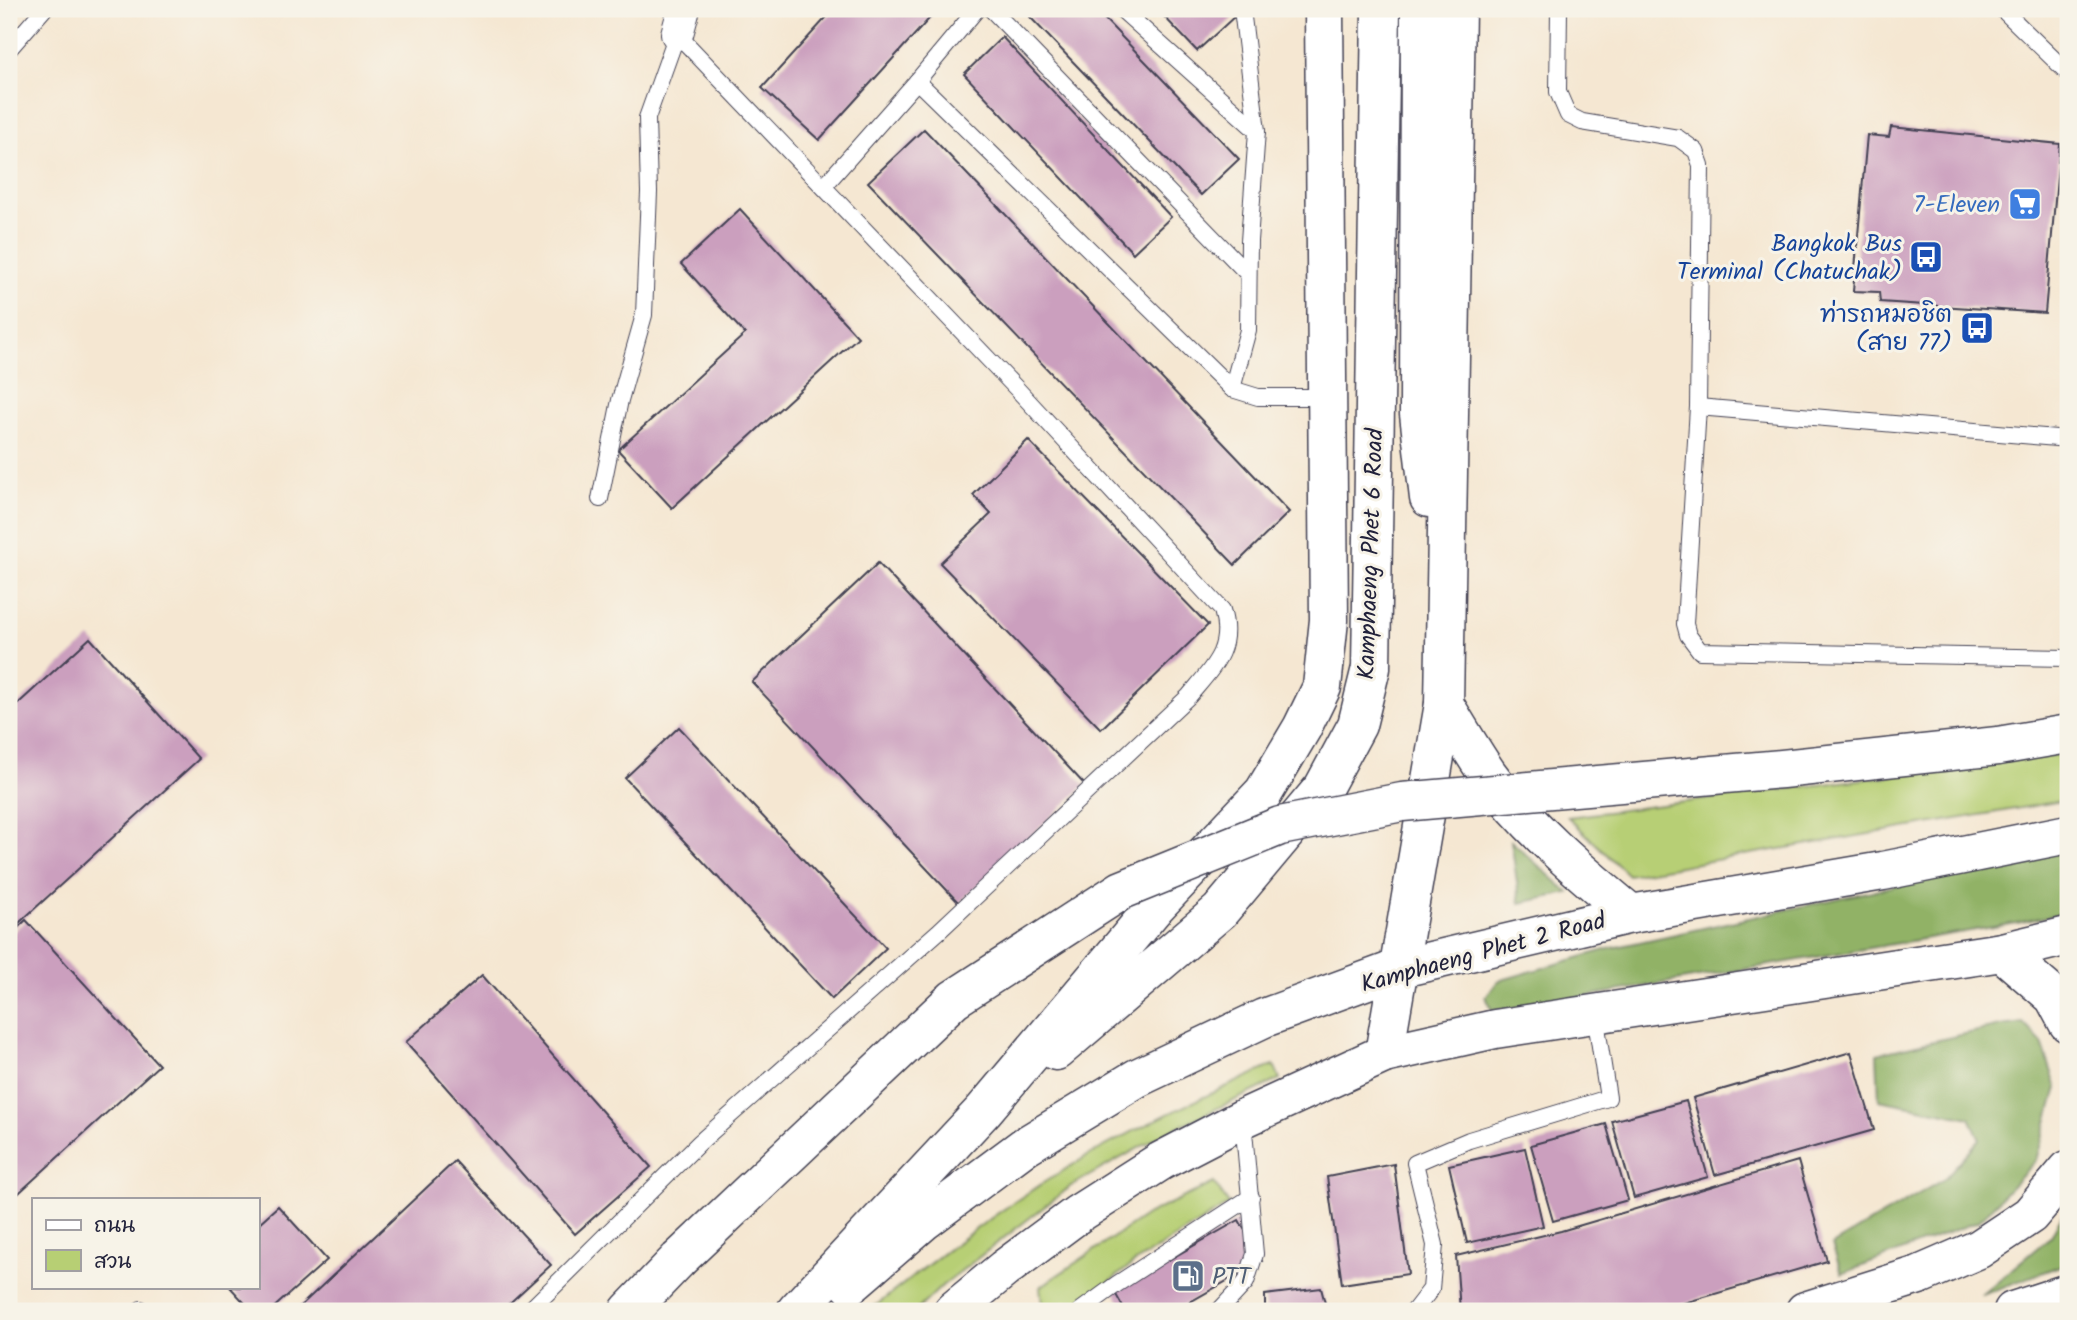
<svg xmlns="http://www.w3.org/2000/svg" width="2077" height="1320" font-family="Kalam,'Playpen Sans Thai',sans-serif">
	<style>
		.green { fill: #b7cf74; stroke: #6c7858; stroke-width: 2 }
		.forest { fill: #91b266; stroke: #5a6a50; stroke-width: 2 }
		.building { fill: #cb9fbe }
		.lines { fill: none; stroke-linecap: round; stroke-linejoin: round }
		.lane-casing { stroke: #424052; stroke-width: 18 }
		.street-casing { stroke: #424052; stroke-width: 34 }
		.secondary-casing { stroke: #424052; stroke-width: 41 }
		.highway-casing { stroke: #424052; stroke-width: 41 }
		.lane { stroke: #fff; stroke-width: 16 }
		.street { stroke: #fff; stroke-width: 32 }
		.secondary { stroke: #fff; stroke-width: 38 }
		.highway { stroke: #fff; stroke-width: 38 }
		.highway-bridge-casing { stroke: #424052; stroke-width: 41; stroke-linecap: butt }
		.highway-bridge { stroke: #fff; stroke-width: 38 }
		.labels { text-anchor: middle; stroke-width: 6; stroke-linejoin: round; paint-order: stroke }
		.shop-label { font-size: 24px; fill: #366cbe; stroke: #f7f3e8; text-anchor: end }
		.transit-label { font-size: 24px; fill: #164399; stroke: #f7f3e8; text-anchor: end }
		.street-label { font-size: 24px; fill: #22223b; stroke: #f7f3e8 }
		.service-label { font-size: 24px; fill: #4e5e75; stroke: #f7f3e8; text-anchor: start }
	</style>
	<rect width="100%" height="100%" fill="#f7f3e8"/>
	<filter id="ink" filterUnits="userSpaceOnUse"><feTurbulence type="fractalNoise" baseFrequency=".0143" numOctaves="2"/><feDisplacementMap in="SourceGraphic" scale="14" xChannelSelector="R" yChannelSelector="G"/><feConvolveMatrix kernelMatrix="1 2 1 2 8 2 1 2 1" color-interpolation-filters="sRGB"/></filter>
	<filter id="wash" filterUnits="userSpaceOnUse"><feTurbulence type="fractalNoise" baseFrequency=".00686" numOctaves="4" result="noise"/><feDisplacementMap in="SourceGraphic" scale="28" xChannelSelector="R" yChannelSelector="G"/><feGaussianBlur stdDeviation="1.57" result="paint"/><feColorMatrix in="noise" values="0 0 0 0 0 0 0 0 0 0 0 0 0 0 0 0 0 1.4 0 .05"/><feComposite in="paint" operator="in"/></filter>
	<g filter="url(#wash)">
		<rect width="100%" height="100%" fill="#f5e7d2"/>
		<!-- green -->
		<g class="green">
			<polygon points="2068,753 2068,800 1628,875 1568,817"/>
			<path d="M1274,1065L1280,1079L1169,1131L1071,1186L943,1285L916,1311H869C930,1263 992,1214 1059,1173C1127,1131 1201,1098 1274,1065Z"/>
			<polygon points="1214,1183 1229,1204 1134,1263 1071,1311 1043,1311 1040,1287 1148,1214"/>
		</g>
		<!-- forest -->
		<g class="forest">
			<polygon points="1511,841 1569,893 1520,903"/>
			<polygon points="2068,848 2068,912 2017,923 1517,1008 1492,1010 1486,997 1498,981 1612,948"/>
			<polygon points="2023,1023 2042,1043 2057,1088 2036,1160 1979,1221 1842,1274 1832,1245 1944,1179 1980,1139 1970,1118 1879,1100 1877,1054 2000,1026"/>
			<polygon points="2068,1204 2068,1263 1981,1295 2051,1236"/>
		</g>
		<g id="blocks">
			<!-- building -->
			<g class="building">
				<polygon points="834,9 938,9 819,140 762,88"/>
				<polygon points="1039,9 1095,9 1239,159 1201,195 1030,17"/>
				<polygon points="1157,9 1228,9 1235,16 1197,51"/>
				<polygon points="1002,37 1171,217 1133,253 964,74"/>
				<polygon points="1891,127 2060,144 2045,313 1880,302 1879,292 1853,291 1867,135 1889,137"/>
				<polygon points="924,129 1289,512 1235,565 868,182"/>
				<polygon points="740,209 858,337 672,508 618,450 745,334 681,264"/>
				<polygon points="1028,440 1208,625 1101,729 940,563 991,514 973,495"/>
				<polygon points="878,563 1085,785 959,903 752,682"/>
				<polygon points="90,638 199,759 9,932 9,712"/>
				<polygon points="679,727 886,948 832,999 625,778"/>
				<polygon points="26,920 159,1065 9,1202 9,936"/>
				<polygon points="482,975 651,1167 575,1234 406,1042"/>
				<polygon points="1851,1052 1874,1130 1715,1175 1693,1098"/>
				<polygon points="1686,1101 1708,1177 1634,1198 1612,1121"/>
				<polygon points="1606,1124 1628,1200 1553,1221 1531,1145"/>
				<polygon points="1525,1148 1543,1226 1467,1243 1449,1165"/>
				<polygon points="455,1161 551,1265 501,1311 295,1311"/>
				<polygon points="1798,1161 1827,1261 1657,1311 1460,1311 1456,1256 1561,1231"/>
				<polygon points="1394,1164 1408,1274 1342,1284 1327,1177"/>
				<polygon points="278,1206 327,1260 270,1311 252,1311 230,1287 257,1287 257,1225"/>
				<polygon points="1239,1220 1262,1261 1174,1311 1125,1311 1114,1291"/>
				<polygon points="1321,1288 1327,1311 1265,1311 1265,1295"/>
			</g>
		</g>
	</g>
	<g filter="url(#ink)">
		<use href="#blocks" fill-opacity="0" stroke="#424052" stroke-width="2"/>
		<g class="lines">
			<defs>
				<g id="lane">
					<polyline points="977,9 917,81 1232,389 1258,397 1327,397"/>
					<polyline points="991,9 1248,274"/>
					<polyline points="1121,9 1257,131"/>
					<polyline points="1559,9 1558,92 1568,115 1582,122 1678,138 1696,151 1701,165 1698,407 1685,624 1688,635 1700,651 2068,658"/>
					<polyline points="2002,9 2068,73"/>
					<polyline points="9,49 44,9"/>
					<polyline points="824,186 917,81"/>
					<polyline points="1232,389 1248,330 1249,241 1257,131 1242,9"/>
					<polyline points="1698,407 2068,439"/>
					<polyline points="141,1309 143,1311"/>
					<path d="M529,1311L700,1142L938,932L1189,696C1212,668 1234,649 1222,610L1017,389L677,34L647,118L649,192L644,315L620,400L600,499"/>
					<polyline points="1080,1311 1117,1284 1251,1197"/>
					<polyline points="1219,1311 1246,1282 1255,1254 1243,1120"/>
					<polyline points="1414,1311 1431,1289 1435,1245 1415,1163 1469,1140 1608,1098 1595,1014"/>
				</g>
				<polyline id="street" points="677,34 684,9"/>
				<g id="secondary">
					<polyline points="1420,9 1419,414 1429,498"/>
					<path d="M1444,704C1458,727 1472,751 1487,773C1527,827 1579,871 1631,914"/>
					<polyline points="1056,1051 1220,911 1323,788 1357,725 1371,668 1381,9"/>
					<polyline points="1384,1054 1444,704 1456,9"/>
					<polyline points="850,1285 924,1221 1025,1146 1137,1078 1264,1018 1397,969 1631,914 1883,871 2068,834"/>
					<polyline points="796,1311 984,1110 1155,907 1264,792 1302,728 1322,687 1329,620 1324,9"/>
					<polyline points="953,1311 1004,1269 1078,1214 1161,1161 1242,1119 1384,1054 1495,1029 2002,952 2068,936"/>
				</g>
				<g id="highway">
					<polyline points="2002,952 2054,997 2068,1023"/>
					<polyline points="629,1311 678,1260"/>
					<polyline points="1805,1311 1919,1275 1979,1249 2030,1215 2068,1170"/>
					<polyline points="2013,1311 2068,1293"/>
				</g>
			</defs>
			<!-- lane casing -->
			<use href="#lane" class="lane-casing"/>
			<!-- street casing -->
			<use href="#street" class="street-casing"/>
			<!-- secondary casing -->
			<use href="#secondary" class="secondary-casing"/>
			<!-- highway casing -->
			<use href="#highway" class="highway-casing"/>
			<!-- lane -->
			<use href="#lane" class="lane"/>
			<!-- street -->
			<use href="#street" class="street"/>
			<!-- secondary -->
			<use href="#secondary" class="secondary"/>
			<!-- highway -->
			<use href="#highway" class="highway"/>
			<defs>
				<polyline id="highway-bridge" points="678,1260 954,999 1122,890 1280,826 1402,802 1782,769 1998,746 2068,734"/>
			</defs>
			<!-- highway-bridge casing -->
			<use href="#highway-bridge" class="highway-bridge-casing"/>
			<!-- highway-bridge -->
			<use href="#highway-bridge" class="highway-bridge"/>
		</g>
	</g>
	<!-- icons -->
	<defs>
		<symbol id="supermarket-square" viewBox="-11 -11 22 22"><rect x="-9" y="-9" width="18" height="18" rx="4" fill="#3f7fe0" stroke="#f7f3e8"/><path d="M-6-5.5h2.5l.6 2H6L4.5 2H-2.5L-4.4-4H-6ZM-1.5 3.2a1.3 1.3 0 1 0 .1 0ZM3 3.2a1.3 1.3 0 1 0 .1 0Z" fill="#fff"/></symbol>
		<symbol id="bus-square" viewBox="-11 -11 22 22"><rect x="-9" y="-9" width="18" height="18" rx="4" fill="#1a4fb4" stroke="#f7f3e8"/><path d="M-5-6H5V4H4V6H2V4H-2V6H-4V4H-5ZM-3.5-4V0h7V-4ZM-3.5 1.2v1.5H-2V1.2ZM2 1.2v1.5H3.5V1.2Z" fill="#fff"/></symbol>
		<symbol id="fuel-square" viewBox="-11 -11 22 22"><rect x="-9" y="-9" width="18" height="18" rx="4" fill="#5c6f8a" stroke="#f7f3e8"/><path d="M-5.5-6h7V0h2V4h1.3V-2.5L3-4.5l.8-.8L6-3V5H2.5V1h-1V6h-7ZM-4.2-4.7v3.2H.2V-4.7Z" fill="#fff"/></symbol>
	</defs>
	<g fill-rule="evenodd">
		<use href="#supermarket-square" x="2006" y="185" width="38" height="38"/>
		<use href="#bus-square" x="1907" y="238" width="38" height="38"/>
		<use href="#bus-square" x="1958" y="309" width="38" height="38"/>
		<use href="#fuel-square" x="1169" y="1257" width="38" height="38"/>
	</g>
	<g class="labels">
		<!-- shop labels -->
		<g class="shop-label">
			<text x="2000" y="212">7-Eleven</text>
		</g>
		<!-- transit labels -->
		<g class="transit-label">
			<text x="1902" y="251">Bangkok Bus<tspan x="1902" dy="28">Terminal (Chatuchak)</tspan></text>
			<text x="1952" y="322">ท่ารถหมอชิต<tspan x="1952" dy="28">(สาย 77)</tspan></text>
		</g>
		<!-- street labels -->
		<g class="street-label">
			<text transform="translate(1370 554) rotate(-88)" y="8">Kamphaeng Phet 6 Road</text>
			<text transform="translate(1483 952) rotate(-15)" y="8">Kamphaeng Phet 2 Road</text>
		</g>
		<!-- service labels -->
		<g class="service-label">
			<text x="1212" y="1284">PTT</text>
		</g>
	</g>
	<!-- margin -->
	<rect width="2077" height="1320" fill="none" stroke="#f7f3e8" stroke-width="35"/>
	<!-- legend -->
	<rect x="32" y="1198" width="228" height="91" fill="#f7f3e8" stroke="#a29fa3" stroke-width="2"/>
	<rect x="46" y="1220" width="35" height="10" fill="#ffffff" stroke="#a29fa3" stroke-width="2"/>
	<text x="94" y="1232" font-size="21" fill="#22223b">ถนน</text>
	<rect x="46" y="1250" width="35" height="21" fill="#b7cf74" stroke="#a29fa3" stroke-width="2"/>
	<text x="94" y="1268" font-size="21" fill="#22223b">สวน</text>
</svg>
